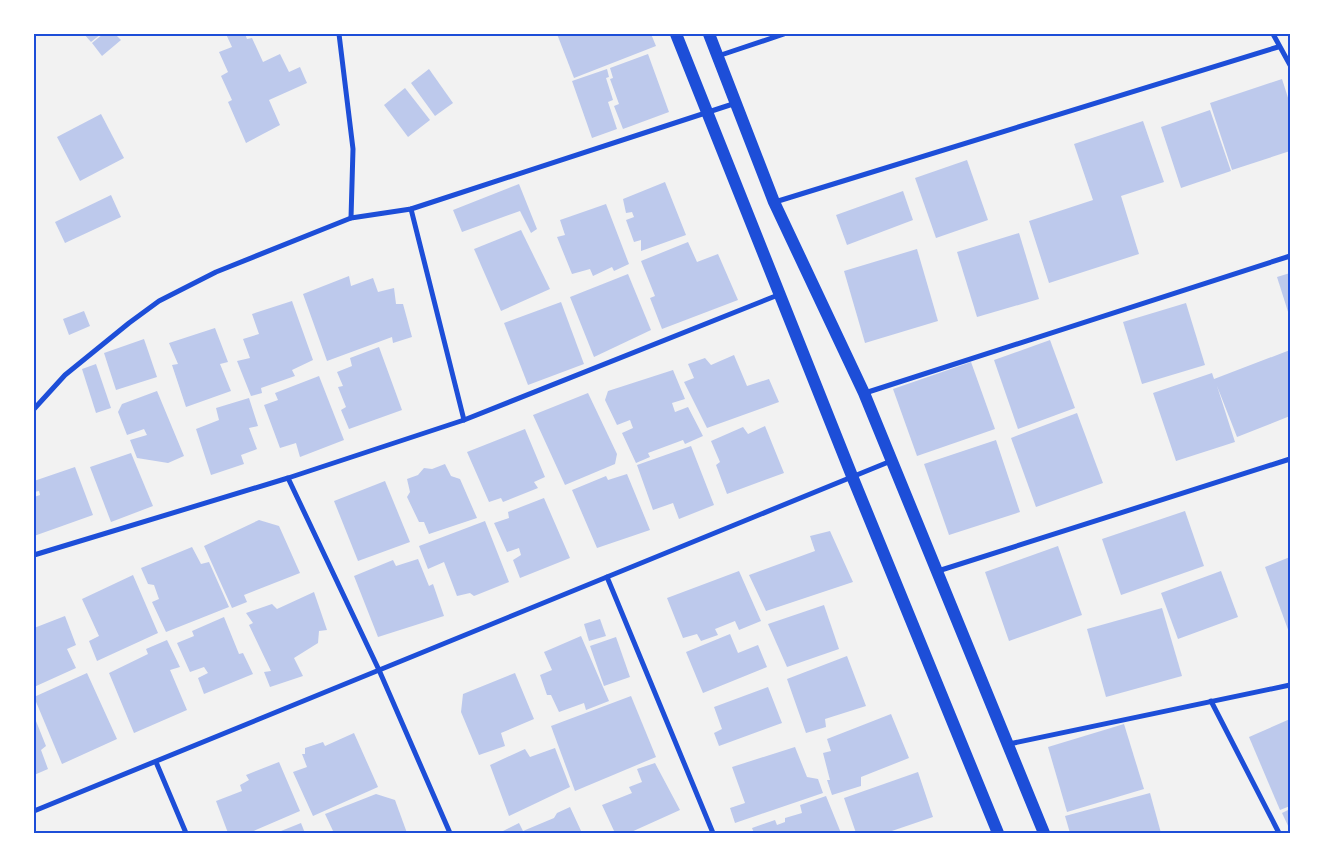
<svg xmlns="http://www.w3.org/2000/svg" width="1324" height="867" font-family="'Asap Condensed',sans-serif">
	<style>
		.building { fill: #bdc9ec }
		.lines { fill: none; stroke-linecap: round; stroke-linejoin: round }
		.minor { stroke: #1d4ed8; stroke-width: 5 }
		.primary { stroke: #1d4ed8; stroke-width: 12 }
		.neatline { fill: none; stroke: #1d4ed8; stroke-width: 2 }
	</style>
	<rect width="100%" height="100%" fill="#f2f2f2"/>
	<!-- building -->
	<g class="building">
		<polygon points="84,34 101,34 91,42"/>
		<polygon points="103,34 115,34 121,40 102,56 92,43"/>
		<polygon points="226,34 245,34 247,39 252,38 263,62 280,54 289,72 300,67 307,83 269,100 280,125 246,143 228,102 232,100 221,76 228,72 219,52 232,47"/>
		<polygon points="557,34 651,34 656,46 574,78"/>
		<polygon points="648,54 669,112 623,129 614,106 619,104 610,79 613,78 610,68"/>
		<polygon points="429,69 453,103 435,116 411,83"/>
		<polygon points="607,69 609,77 606,78 613,100 608,102 617,129 592,138 572,81"/>
		<polygon points="1282,79 1290,104 1290,151 1232,170 1210,103"/>
		<polygon points="405,88 430,120 408,137 384,105"/>
		<polygon points="1210,110 1231,171 1181,188 1161,127"/>
		<polygon points="101,114 124,158 80,181 57,137"/>
		<polygon points="1143,121 1164,182 1121,196 1139,254 1049,283 1029,221 1093,200 1074,144"/>
		<polygon points="967,160 988,220 936,238 915,178"/>
		<polygon points="665,182 686,235 641,251 641,240 634,242 626,220 634,217 632,212 626,213 623,199"/>
		<polygon points="519,184 537,229 531,233 520,211 462,232 453,210"/>
		<polygon points="903,191 913,220 847,245 836,215"/>
		<polygon points="111,195 121,217 65,243 55,222"/>
		<polygon points="606,204 629,264 614,271 612,267 593,276 590,269 572,274 557,237 565,235 560,220"/>
		<polygon points="521,230 550,289 501,311 474,249"/>
		<polygon points="1019,233 1039,299 977,317 957,252"/>
		<polygon points="688,242 697,262 718,254 738,300 662,329 650,298 655,296 641,261"/>
		<polygon points="917,249 938,321 865,343 844,271"/>
		<polygon points="1290,273 1290,318 1277,277"/>
		<polygon points="628,274 651,330 594,357 570,297"/>
		<polygon points="349,276 351,286 373,278 378,292 394,288 396,304 403,304 412,337 393,343 392,337 327,361 303,294"/>
		<polygon points="292,301 313,360 292,370 295,376 261,388 262,393 251,396 237,361 250,358 243,339 259,334 252,314"/>
		<polygon points="561,302 584,364 528,385 504,323"/>
		<polygon points="1186,303 1205,365 1142,384 1123,322"/>
		<polygon points="84,311 90,326 69,335 63,319"/>
		<polygon points="215,328 228,362 220,364 231,391 186,407 172,365 178,364 169,343"/>
		<polygon points="144,339 157,377 116,390 104,353"/>
		<polygon points="1050,340 1075,408 1018,429 994,360"/>
		<polygon points="379,347 402,410 349,429 341,410 346,407 338,387 343,386 337,372 352,366 350,358"/>
		<polygon points="1290,350 1290,416 1237,437 1217,386 1235,442 1176,461 1153,393 1212,373 1214,379"/>
		<polygon points="734,355 747,386 769,379 779,402 707,428 684,382 694,378 688,364 705,358 711,365"/>
		<polygon points="971,362 995,429 917,456 893,389"/>
		<polygon points="96,364 111,408 96,413 82,369"/>
		<polygon points="673,370 685,399 672,403 675,412 688,407 703,436 685,444 683,440 648,453 650,457 636,463 622,433 633,428 630,420 617,425 605,400 608,391"/>
		<polygon points="319,376 344,440 300,457 296,443 280,448 264,405 278,400 275,393"/>
		<polygon points="157,391 184,456 168,463 137,458 130,440 147,435 144,429 127,435 118,412 122,404"/>
		<polygon points="588,393 617,454 615,464 565,485 533,415"/>
		<polygon points="249,398 258,426 249,428 257,449 241,455 244,464 211,475 196,429 219,420 216,408"/>
		<polygon points="1077,413 1103,483 1036,507 1011,438"/>
		<polygon points="765,426 784,473 727,494 716,465 720,462 711,441 743,427 748,434"/>
		<polygon points="525,429 545,477 534,482 538,488 503,502 501,498 489,502 467,452"/>
		<polygon points="996,440 1020,512 949,535 924,464"/>
		<polygon points="691,446 714,505 679,519 673,503 653,510 637,465"/>
		<polygon points="131,453 153,506 111,522 90,467"/>
		<polygon points="445,464 451,476 460,479 477,518 429,534 424,522 419,522 407,497 410,492 407,479 418,475 424,468 432,469"/>
		<polygon points="75,467 93,515 34,536 34,497 40,495 39,491 34,492 34,481"/>
		<polygon points="627,474 650,530 597,548 572,490 606,476 608,480"/>
		<polygon points="385,481 410,542 358,561 334,501"/>
		<polygon points="544,498 570,558 520,578 513,560 521,555 519,548 507,552 494,523 509,518 508,512"/>
		<polygon points="1185,511 1204,566 1121,595 1102,539"/>
		<polygon points="259,520 279,526 300,573 244,595 247,602 232,608 204,546"/>
		<polygon points="485,521 509,582 474,596 470,593 457,596 444,562 428,569 419,546"/>
		<polygon points="830,531 853,582 766,611 749,575 815,551 810,536"/>
		<polygon points="1058,546 1082,615 1009,641 985,572"/>
		<polygon points="192,547 201,564 209,562 229,607 166,632 152,602 159,599 154,585 148,584 141,568"/>
		<polygon points="1290,557 1290,635 1265,567"/>
		<polygon points="418,559 429,586 433,584 444,616 378,637 354,576 393,560 396,566"/>
		<polygon points="739,571 761,621 739,630 735,621 715,629 718,635 701,641 697,634 683,638 667,598"/>
		<polygon points="1221,571 1238,617 1178,639 1161,593"/>
		<polygon points="133,575 158,633 97,661 89,641 99,636 82,599"/>
		<polygon points="314,592 327,630 319,631 318,643 294,658 303,676 270,687 264,672 271,671 249,625 253,623 246,613 272,604 277,609"/>
		<polygon points="824,605 839,649 787,667 768,624"/>
		<polygon points="1162,608 1182,676 1106,697 1087,629"/>
		<polygon points="65,616 76,645 67,649 76,668 34,687 34,628"/>
		<polygon points="224,617 239,654 243,653 253,674 204,694 198,678 208,673 204,667 190,672 177,643 194,636 192,631"/>
		<polygon points="600,619 606,636 589,641 584,624"/>
		<polygon points="730,634 738,653 758,645 767,667 703,693 686,652"/>
		<polygon points="581,636 609,701 586,710 584,703 559,712 551,695 547,695 540,675 552,670 544,652"/>
		<polygon points="616,637 630,677 604,686 590,646"/>
		<polygon points="167,640 180,667 170,670 187,710 134,733 109,673 148,654 146,649"/>
		<polygon points="847,656 866,706 825,719 826,727 806,733 787,679"/>
		<polygon points="87,673 117,739 62,764 34,697"/>
		<polygon points="515,673 534,719 501,733 505,746 479,755 461,712 463,694"/>
		<polygon points="768,687 782,723 719,746 714,733 722,729 714,707"/>
		<polygon points="631,696 656,757 575,791 551,726"/>
		<polygon points="891,714 909,758 861,777 861,786 832,795 827,780 830,780 823,753 831,751 827,739"/>
		<polygon points="34,716 46,746 41,750 48,769 34,775"/>
		<polygon points="1290,719 1290,806 1280,810 1249,737"/>
		<polygon points="1124,724 1144,789 1067,812 1048,747"/>
		<polygon points="354,733 378,787 313,816 293,772 307,767 302,754 305,754 305,748 323,742 325,746"/>
		<polygon points="795,747 807,777 818,779 823,793 735,823 730,808 745,803 732,767"/>
		<polygon points="555,748 570,787 509,816 490,765 525,749 530,757"/>
		<polygon points="279,762 300,811 249,833 228,833 216,801 242,791 240,785 249,780 246,775"/>
		<polygon points="655,763 680,810 629,833 615,833 602,805 632,793 629,787 642,782 637,769"/>
		<polygon points="918,772 933,817 886,833 856,833 844,798"/>
		<polygon points="1150,793 1161,833 1070,833 1065,816"/>
		<polygon points="376,794 395,800 407,833 334,833 325,814"/>
		<polygon points="826,796 841,833 754,833 752,828 775,820 777,825 785,822 785,818 802,813 800,805"/>
		<polygon points="570,807 582,833 501,832 519,823 523,831 554,818 557,813"/>
		<polygon points="1290,809 1290,830 1282,813"/>
		<polygon points="301,823 305,833 276,833"/>
	</g>
	<g class="lines">
		<!-- minor -->
		<g class="minor">
			<polyline points="339,34 353,149 351,218"/>
			<polyline points="1273,34 1290,65"/>
			<polyline points="718,56 784,34"/>
			<polyline points="775,202 1278,47"/>
			<polyline points="411,209 464,420"/>
			<polyline points="865,393 1290,256"/>
			<polyline points="34,409 65,375 129,323 159,301 216,272 351,218 411,209 736,103"/>
			<polyline points="288,478 379,670 450,833"/>
			<polyline points="34,555 288,478 464,420 778,295"/>
			<polyline points="938,571 1290,459"/>
			<polyline points="607,577 713,833"/>
			<polyline points="1211,701 1279,833"/>
			<polyline points="1009,744 1290,685"/>
			<polyline points="156,762 186,833"/>
			<polyline points="34,811 891,461"/>
		</g>
		<!-- primary -->
		<g class="primary">
			<polyline points="676,34 852,476 998,833"/>
			<polyline points="709,34 774,202 864,393 1044,833"/>
		</g>
	</g>
	<!-- border -->
	<rect width="1324" height="867" fill="none" stroke="#ffffff" stroke-width="70"/>
	<rect x="35" y="35" width="1254" height="797" class="neatline"/>
</svg>
